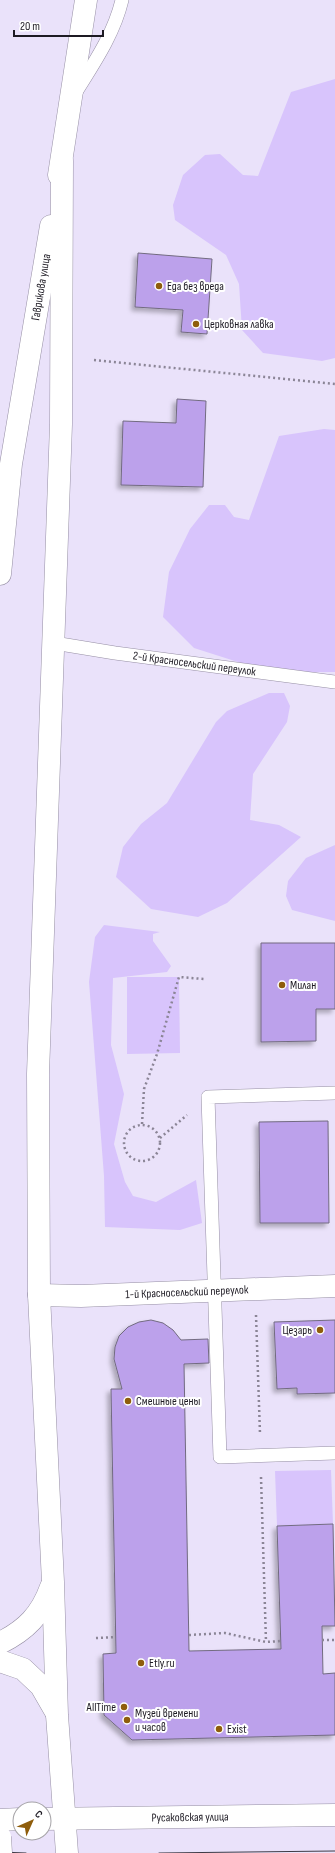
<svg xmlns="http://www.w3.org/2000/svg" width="335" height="1853" font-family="'Sofia Sans Condensed',sans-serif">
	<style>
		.green { fill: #d8c4fc }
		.building { fill: #bca1eb; stroke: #726b80; filter: url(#shadow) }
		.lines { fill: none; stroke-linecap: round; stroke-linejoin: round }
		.service-casing { stroke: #968fa4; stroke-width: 14 }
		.minor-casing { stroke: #968fa4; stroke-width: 23 }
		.primary-casing { stroke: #968fa4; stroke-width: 23 }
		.path { stroke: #8b8596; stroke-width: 2.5; stroke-dasharray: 2 3; stroke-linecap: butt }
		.service { stroke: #fff; stroke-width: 13 }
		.minor { stroke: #fff; stroke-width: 22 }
		.primary { stroke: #fff; stroke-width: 22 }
		.tram { stroke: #3e3a45; stroke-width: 1 }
		.primary-bridge-casing { stroke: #968fa4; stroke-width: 23; stroke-linecap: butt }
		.primary-bridge { stroke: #fff; stroke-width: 22 }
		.poi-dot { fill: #8f5d0b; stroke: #fff; stroke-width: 1.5 }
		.labels { text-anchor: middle; stroke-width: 4; stroke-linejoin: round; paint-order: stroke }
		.poi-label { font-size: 12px; fill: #1d1a23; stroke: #fff; text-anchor: start }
		.street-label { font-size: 12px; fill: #1d1a23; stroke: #fff }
	</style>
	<defs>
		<filter id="shadow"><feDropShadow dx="-3.5" dy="3.5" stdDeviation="2" flood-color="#0004"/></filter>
	</defs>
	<rect width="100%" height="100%" fill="#eae2fa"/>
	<!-- green -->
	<g class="green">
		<polygon points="335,79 335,358 322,361 263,353 242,330 239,284 226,255 175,220 173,205 183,175 205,155 220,154 243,175 258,176 291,92"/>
		<polygon points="324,429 335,430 335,672 269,672 194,648 163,617 169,572 190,529 209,505 225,505 234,517 249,520 279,436"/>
		<polygon points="269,693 284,693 290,706 287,722 253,774 250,820 279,825 301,837 227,903 198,917 151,909 116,877 123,847 141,824 167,803 216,722 227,711"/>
		<polygon points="335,845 335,921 292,910 286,896 288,881 306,858"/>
		<polygon points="104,925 160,932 153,934 153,941 171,966 167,972 113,978 111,1045 124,1094 114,1144 125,1182 133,1196 156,1202 196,1180 202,1223 180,1230 105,1227 104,1176 89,982 95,937"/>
		<polygon points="127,977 179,977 180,1053 127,1054"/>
		<polygon points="331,1470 333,1524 277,1526 275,1471"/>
	</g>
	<!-- building -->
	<g class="building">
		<polygon points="138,253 212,259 207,334 181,332 183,310 135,307"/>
		<polygon points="177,399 206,401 203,487 121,485 123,421 176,423"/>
		<polygon points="261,943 335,943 335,1009 316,1009 316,1041 261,1042"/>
		<polygon points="328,1121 329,1223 260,1223 259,1122"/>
		<polygon points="151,1320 163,1323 173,1330 181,1340 208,1339 209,1363 184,1364 189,1651 281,1649 277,1526 333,1524 335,1626 322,1626 323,1674 335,1673 335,1735 132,1740 104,1715 103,1654 116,1653 111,1389 122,1389 114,1359 115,1347 119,1336 128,1327 139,1322"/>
		<polygon points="335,1320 335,1393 297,1394 297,1388 277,1389 274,1322"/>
	</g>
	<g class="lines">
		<defs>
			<g id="service">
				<path d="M76,92C94,63 114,34 122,0"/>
				<path id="s1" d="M54,643L115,653L335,682"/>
				<polyline points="335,1093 208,1097 220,1457 335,1453"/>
			</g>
			<g id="minor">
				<path id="s2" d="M39,1295L81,1296L335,1286"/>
			</g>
			<g id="primary">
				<polyline points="62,161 61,424 38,1074 39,1295 53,1582 57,1715 67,1853"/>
				<polyline points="59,175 86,0"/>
				<path id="s3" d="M0,574L11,464L51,226"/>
				<path d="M0,1643C26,1630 41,1615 51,1587"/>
				<polyline points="0,1661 23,1669 41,1686 56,1712"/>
				<path id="s4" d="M44,1819L335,1815"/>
				<polyline points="0,1820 20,1819"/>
			</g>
		</defs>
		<!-- service casing -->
		<use href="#service" class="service-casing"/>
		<!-- minor casing -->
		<use href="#minor" class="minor-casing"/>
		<!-- primary casing -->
		<use href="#primary" class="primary-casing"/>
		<!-- path -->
		<g class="path">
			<polyline points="94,360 335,384"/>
			<polyline points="142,1124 144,1089 157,1054 179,977 204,979"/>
			<circle cx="142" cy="1143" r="18"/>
			<polyline points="160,1138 187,1115"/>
			<polyline points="256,1315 260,1434"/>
			<polyline points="261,1477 266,1642"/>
			<polyline points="189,1635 225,1633 266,1642 281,1641"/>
			<polyline points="96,1638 116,1637"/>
			<polyline points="322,1640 335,1640"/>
		</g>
		<!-- service -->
		<use href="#service" class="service"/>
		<!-- minor -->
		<use href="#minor" class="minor"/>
		<!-- primary -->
		<use href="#primary" class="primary"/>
		<!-- tram -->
		<g class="tram">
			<polyline points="0,1852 26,1853"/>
			<polyline points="159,1853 335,1851"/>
		</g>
		<defs>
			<polyline id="primary-bridge" points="0,1837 1,1853"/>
		</defs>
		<!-- primary-bridge casing -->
		<use href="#primary-bridge" class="primary-bridge-casing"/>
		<!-- primary-bridge -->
		<use href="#primary-bridge" class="primary-bridge"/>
	</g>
	<!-- markers -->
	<g class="poi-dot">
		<circle cx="159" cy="286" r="4"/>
		<circle cx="196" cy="324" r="4"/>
		<circle cx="282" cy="985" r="4"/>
		<circle cx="320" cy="1330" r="4"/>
		<circle cx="128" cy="1401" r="4"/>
		<circle cx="141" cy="1663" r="4"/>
		<circle cx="124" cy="1707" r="4"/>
		<circle cx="127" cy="1720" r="4"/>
		<circle cx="219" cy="1729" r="4"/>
	</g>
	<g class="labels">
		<!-- poi labels -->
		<g class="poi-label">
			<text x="167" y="290">Еда без вреда</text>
			<text x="204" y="328">Церковная лавка</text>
			<text x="290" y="989">Милан</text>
			<text x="312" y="1334" text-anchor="end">Цезарь</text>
			<text x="136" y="1405">Смешные цены</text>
			<text x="149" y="1667">Etly.ru</text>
			<text x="116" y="1711" text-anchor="end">AllTime</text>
			<text x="135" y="1717">Музей времени<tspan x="135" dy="14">и часов</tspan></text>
			<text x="227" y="1733">Exist</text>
		</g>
		<!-- street labels -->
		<g class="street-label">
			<text dy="4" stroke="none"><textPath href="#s3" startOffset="290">Гаврикова улица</textPath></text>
			<text dy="4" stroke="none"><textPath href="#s1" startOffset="142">2-й Красносельский переулок</textPath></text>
			<text dy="4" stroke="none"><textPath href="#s2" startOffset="148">1-й Красносельский переулок</textPath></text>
			<text dy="4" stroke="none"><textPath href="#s4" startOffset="146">Русаковская улица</textPath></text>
		</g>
	</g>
	<!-- north arrow -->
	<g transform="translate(32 1821) rotate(45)"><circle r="19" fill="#ffffff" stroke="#a5a3a7"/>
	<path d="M0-3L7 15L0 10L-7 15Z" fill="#8f5d0b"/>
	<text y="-6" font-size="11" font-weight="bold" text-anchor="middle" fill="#1d1a23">С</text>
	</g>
	<!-- scale -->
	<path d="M14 30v6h89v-6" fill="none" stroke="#1d1a23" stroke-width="2"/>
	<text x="20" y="30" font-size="12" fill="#1d1a23" stroke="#ffffff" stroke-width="3" paint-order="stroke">20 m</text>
</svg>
